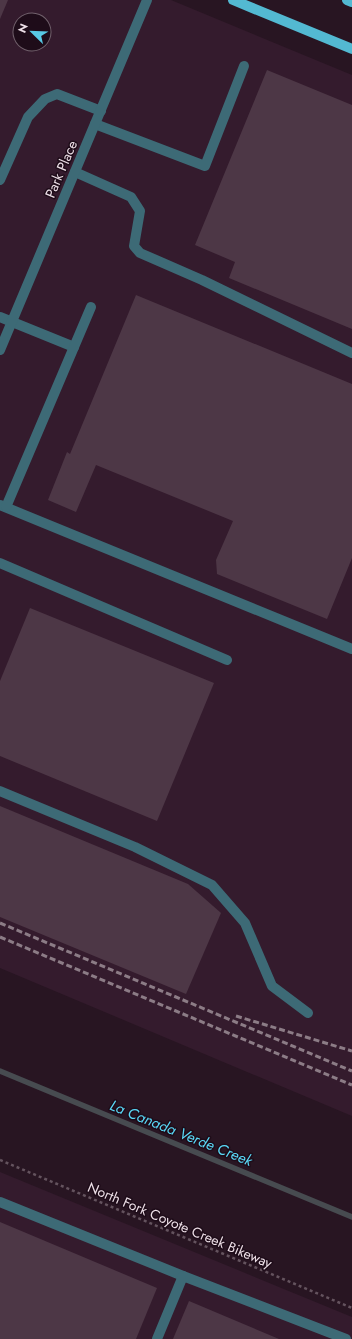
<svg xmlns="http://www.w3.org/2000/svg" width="352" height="1339" font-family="Jost,sans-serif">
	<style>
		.built { fill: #341b2d; fill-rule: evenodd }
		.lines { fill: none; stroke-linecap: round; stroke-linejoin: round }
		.stream { stroke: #474b50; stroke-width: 5.5 }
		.building { fill: #4d3746 }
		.path { stroke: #64535e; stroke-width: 2.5; stroke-dasharray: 3 3; stroke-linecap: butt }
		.minor { stroke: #3d6a76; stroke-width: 10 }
		.major { stroke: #53b9d2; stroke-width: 10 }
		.rail { stroke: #8c7c86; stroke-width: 3; stroke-dasharray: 6 3; stroke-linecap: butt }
		.labels { text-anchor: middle; stroke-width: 3; stroke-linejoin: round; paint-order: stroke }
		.street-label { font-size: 14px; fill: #eee0e8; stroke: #1e0c19 }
		.water-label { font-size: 15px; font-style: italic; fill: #5ad9f7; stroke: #1e0c19 }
	</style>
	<rect width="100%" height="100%" fill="#281522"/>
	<!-- built -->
	<g class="built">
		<path d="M0,0H171L352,75V1116L0,968ZM20,20H44V44H20Z"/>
		<polygon points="0,1172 352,1317 352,1339 0,1339"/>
	</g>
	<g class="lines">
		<!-- stream -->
		<polyline class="stream" points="0,1071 352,1217"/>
	</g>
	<!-- building -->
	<g class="building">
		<polygon points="0,0 8,0 0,19"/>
		<polygon points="267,70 352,105 352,329 229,278 235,262 195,245"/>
		<polygon points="136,295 352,384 352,558 327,619 217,574 216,560 233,521 96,465 76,512 48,500 67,452 70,454"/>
		<polygon points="30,608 214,683 157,821 0,756 0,681"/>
		<polygon points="0,806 188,884 221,913 186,994 0,917"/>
		<polygon points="0,1222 157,1288 136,1339 0,1339"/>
		<polygon points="189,1301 279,1339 173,1339"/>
	</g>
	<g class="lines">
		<!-- path -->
		<polyline class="path" points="0,1160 352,1308"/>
		<!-- minor -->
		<g class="minor">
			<polyline points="95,124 205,166 244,66"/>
			<polyline points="75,172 131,197 140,211 134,246 140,253 202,280 352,353"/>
			<polyline points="0,180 28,117 45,99 57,94 101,111"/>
			<polyline points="0,317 74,347"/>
			<polyline points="0,350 147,0"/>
			<polyline points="0,505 352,649"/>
			<polyline points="6,507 91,307"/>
			<polyline points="0,563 227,660"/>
			<polyline points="0,791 135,847 212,885 245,923 272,986 308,1013"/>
			<polyline points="0,1202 183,1276"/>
			<polyline points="157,1339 183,1276 346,1339"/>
		</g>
		<!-- major -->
		<g class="major">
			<polyline points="233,0 352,49"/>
			<polyline points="347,0 352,2"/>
		</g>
		<!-- rail -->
		<g class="rail">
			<polyline points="0,923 352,1071"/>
			<polyline points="0,937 352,1085"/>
			<polyline points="236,1016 352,1051"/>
		</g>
	</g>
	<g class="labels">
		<!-- street labels -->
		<g class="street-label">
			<text transform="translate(61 169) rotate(-67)" y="5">Park Place</text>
			<text transform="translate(180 1225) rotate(23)" y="5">North Fork Coyote Creek Bikeway</text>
		</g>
		<!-- water labels -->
		<g class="water-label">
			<text transform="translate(181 1133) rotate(22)" y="5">La Canada Verde Creek</text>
		</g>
	</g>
	<!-- north arrow -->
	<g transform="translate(32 32) rotate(293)"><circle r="19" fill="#1e0c19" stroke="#71616c"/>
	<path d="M0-3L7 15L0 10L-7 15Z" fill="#58c8e4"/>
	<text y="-6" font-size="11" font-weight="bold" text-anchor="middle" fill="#eee0e8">N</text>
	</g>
</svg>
